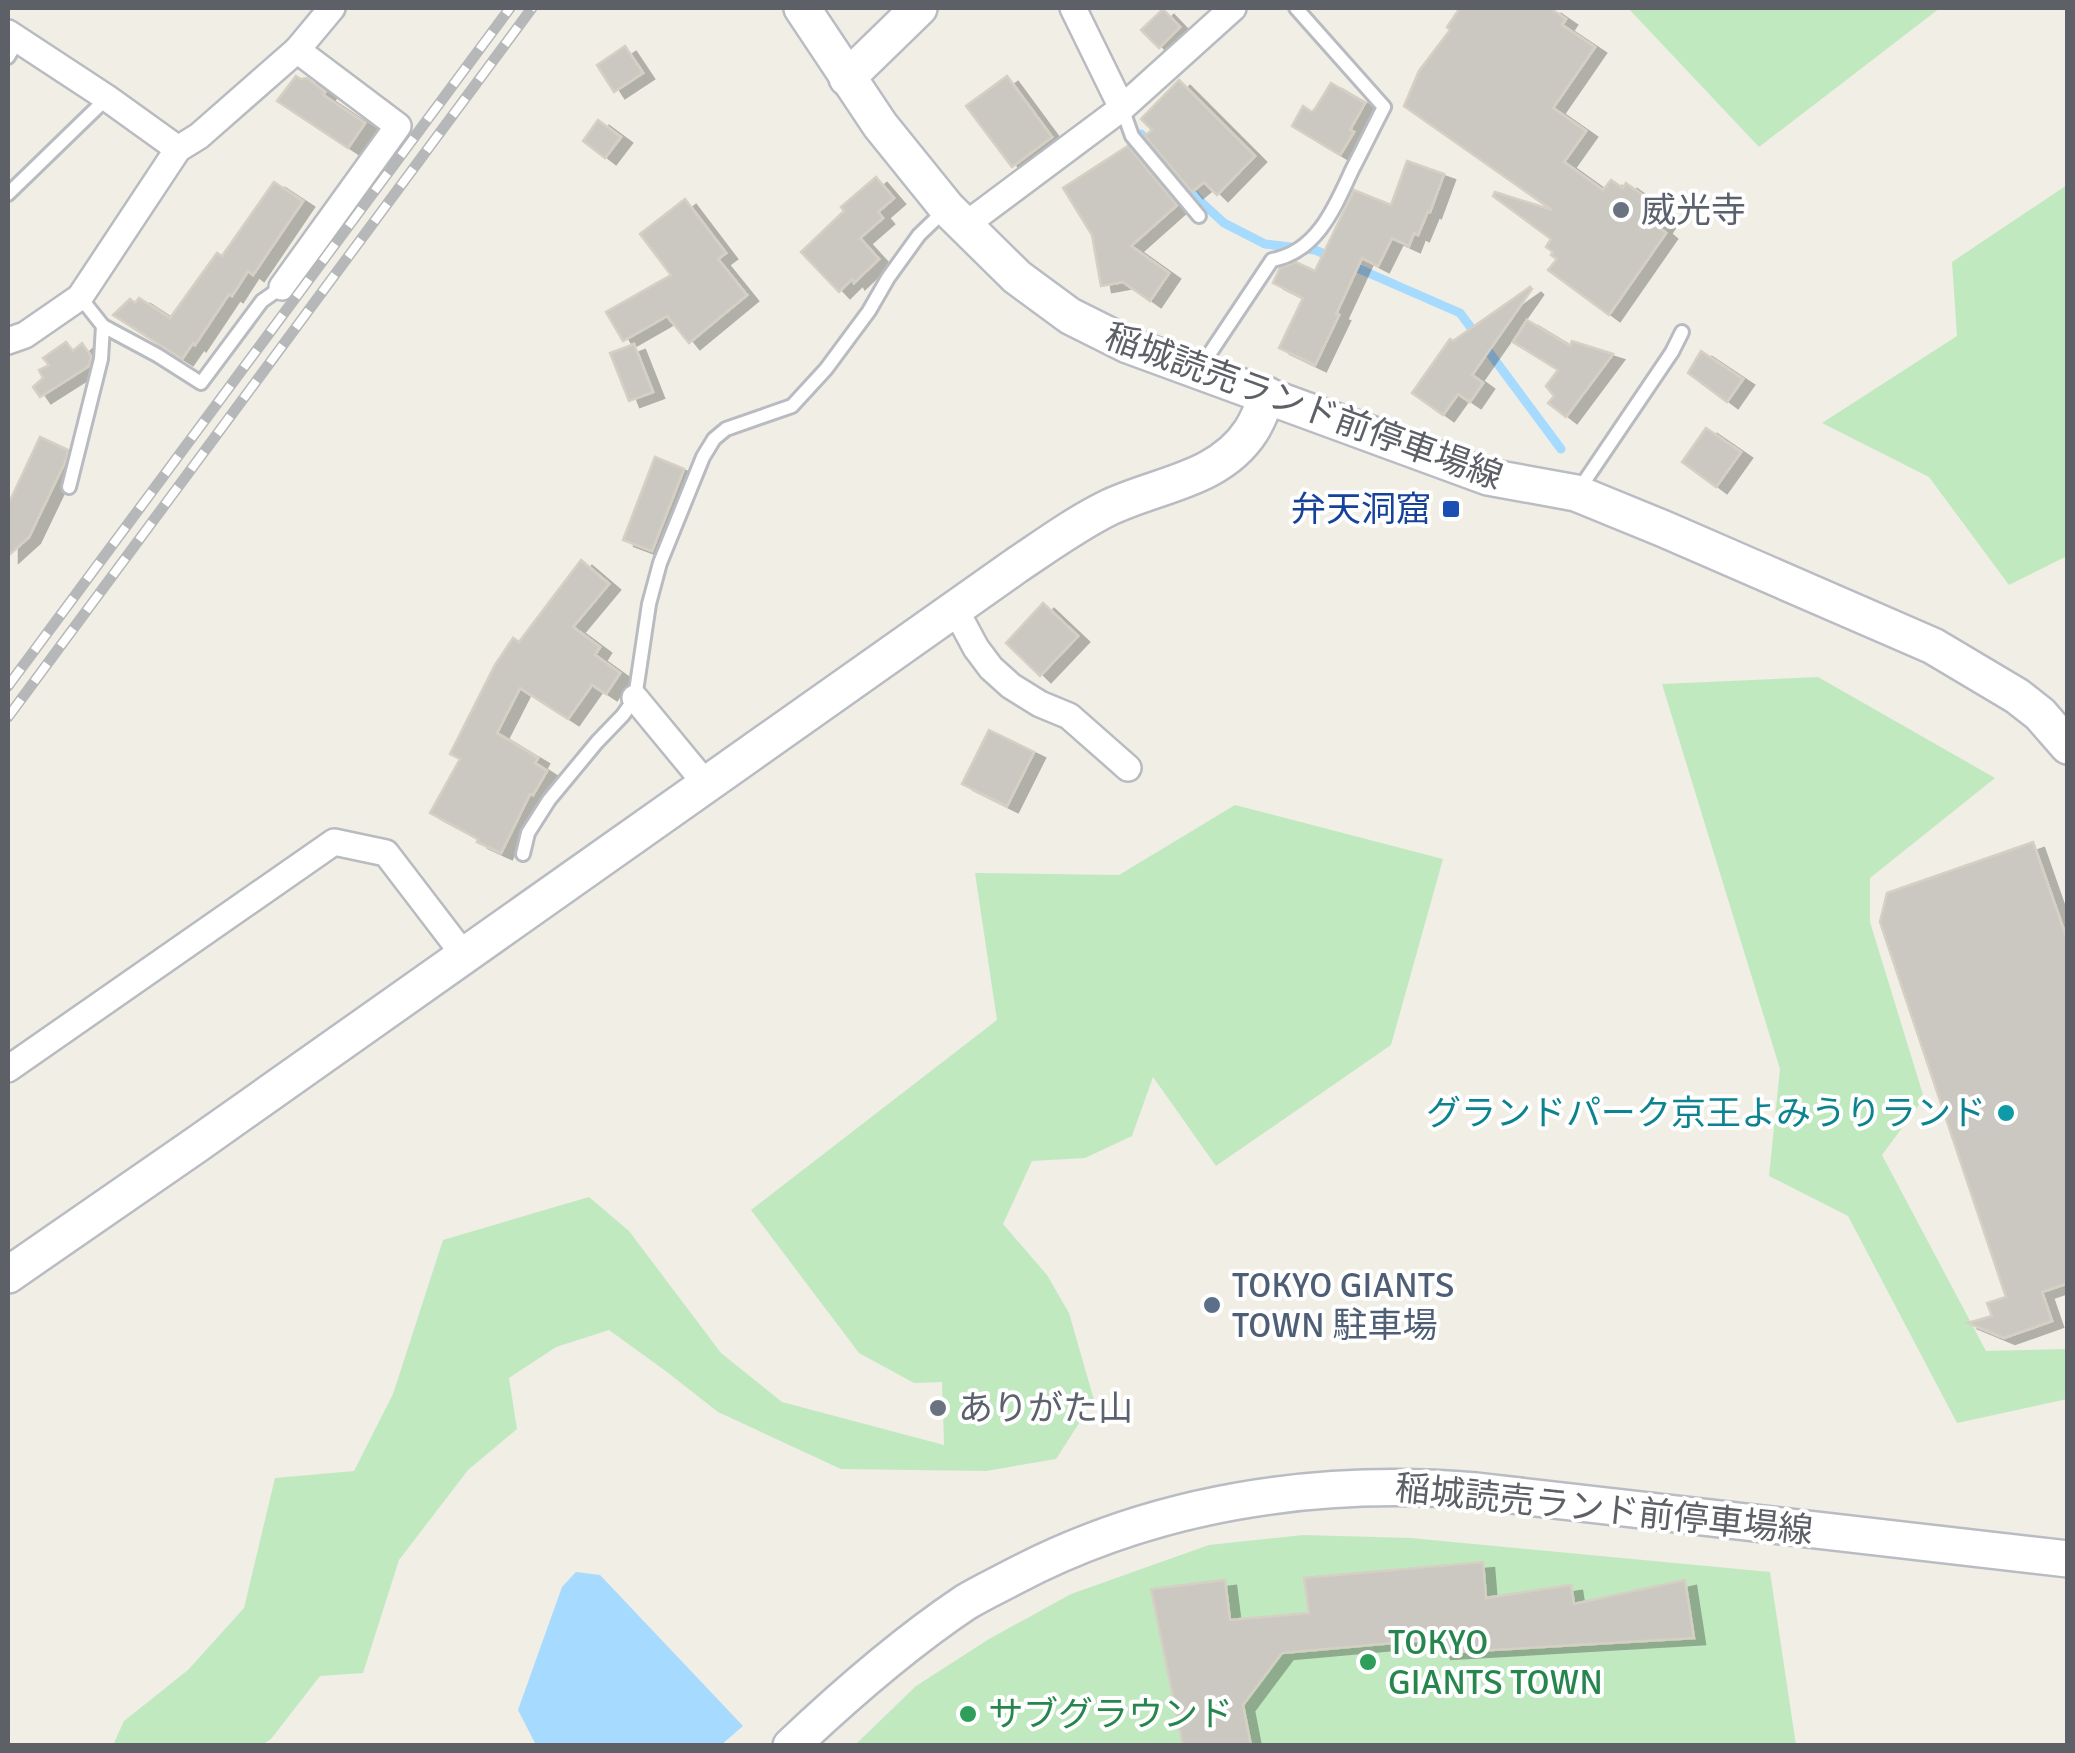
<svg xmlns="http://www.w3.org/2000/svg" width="2075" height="1753" font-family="Signika,'Noto Sans JP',sans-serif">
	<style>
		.green { fill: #c1e9c0 }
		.water { fill: #a7daff }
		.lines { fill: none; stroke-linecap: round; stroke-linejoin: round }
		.stream { stroke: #a7daff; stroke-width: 9 }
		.building { fill: #cbc8c2; stroke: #d6cfc3; stroke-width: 2.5; filter: url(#shadow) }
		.lane-casing { stroke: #b8bbc0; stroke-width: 18 }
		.street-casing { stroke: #b8bbc0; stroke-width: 30 }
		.secondary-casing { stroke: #b9bcc2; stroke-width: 40 }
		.lane { stroke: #fff; stroke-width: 12 }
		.street { stroke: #fff; stroke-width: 25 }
		.secondary { stroke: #fff; stroke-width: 35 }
		.rail-casing { stroke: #b6b7b8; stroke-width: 11 }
		.rail { stroke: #fff; stroke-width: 8; stroke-dasharray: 22; stroke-linecap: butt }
		.worship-dot { fill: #6b7280; stroke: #fff; stroke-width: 4 }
		.transit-dot { fill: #1a4fb4; stroke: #fff; stroke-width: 4 }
		.culture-dot { fill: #0f9aa8; stroke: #fff; stroke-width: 4 }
		.service-dot { fill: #5c6f8a; stroke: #fff; stroke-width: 4 }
		.leisure-dot { fill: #2e9e5b; stroke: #fff; stroke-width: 4 }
		.labels { text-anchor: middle; stroke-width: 8; stroke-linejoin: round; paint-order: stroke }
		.worship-label { font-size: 35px; fill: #5b616d; stroke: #fff; text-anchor: start }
		.street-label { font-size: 35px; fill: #5d6167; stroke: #fff }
		.transit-label { font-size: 35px; fill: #164399; stroke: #fff; text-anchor: end }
		.culture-label { font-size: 35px; fill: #0d838f; stroke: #fff; text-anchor: end }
		.service-label { font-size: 35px; fill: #4e5e75; stroke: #fff; text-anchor: start }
		.leisure-label { font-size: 35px; fill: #27864d; stroke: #fff; text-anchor: start }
	</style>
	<defs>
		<filter id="shadow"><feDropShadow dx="11" dy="6" stdDeviation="0" flood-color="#0004"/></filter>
	</defs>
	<rect width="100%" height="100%" fill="#f0eee5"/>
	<!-- green -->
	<g class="green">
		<polygon points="1628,8 1940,8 1759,147"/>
		<polygon points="2067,185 2067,556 2009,585 1929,477 1822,423 1957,336 1952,262"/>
		<polygon points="1818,677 1995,778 1870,878 1870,922 1924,1098 1882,1155 1986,1351 2067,1349 2067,1399 1957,1423 1848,1216 1769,1176 1780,1069 1662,684"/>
		<polygon points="1235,805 1443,859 1391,1045 1216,1166 1153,1077 1132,1136 1085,1158 1032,1161 1003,1224 1047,1275 1069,1313 1094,1400 1056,1459 986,1471 841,1469 718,1412 667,1372 609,1330 556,1347 509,1378 517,1429 468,1470 399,1560 363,1673 320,1676 271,1739 262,1745 113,1745 124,1721 188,1670 244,1608 275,1478 354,1471 393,1394 443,1240 589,1197 629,1231 721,1353 782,1402 944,1445 942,1382 914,1383 859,1353 751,1210 997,1020 975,873 1119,875"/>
		<polygon points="1303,1535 1411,1538 1770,1572 1796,1745 854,1746 916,1686 989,1639 1071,1594 1209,1545"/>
	</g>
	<!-- water -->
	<polygon class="water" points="576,1572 600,1575 743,1726 721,1745 536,1745 518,1710 562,1587"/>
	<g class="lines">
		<!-- stream -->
		<g class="stream">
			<polyline points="1141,134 1200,201 1224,223 1265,244 1315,250 1334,258"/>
			<polyline points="1348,264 1460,313 1561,449"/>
		</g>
	</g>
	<!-- building -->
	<g class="building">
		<polygon points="1460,8 1550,8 1566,19 1562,25 1595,47 1553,108 1586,131 1564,162 1603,190 1611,180 1623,188 1626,183 1669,214 1660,228 1666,233 1609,315 1548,270 1557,259 1551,255 1553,252 1546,247 1551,239 1493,196 1495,192 1552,210 1404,106 1419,71 1450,30 1447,27"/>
		<polygon points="1163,9 1180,27 1159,48 1141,30"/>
		<polygon points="625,46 643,73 614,92 597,65"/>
		<polygon points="296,76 301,79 307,78 325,92 323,95 365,123 348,148 277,101"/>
		<polygon points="1007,76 1052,137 1012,167 966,106"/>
		<polygon points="1179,80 1255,156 1217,195 1204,182 1192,192 1145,136 1152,130 1141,119"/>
		<polygon points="1331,83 1365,103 1350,130 1354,132 1340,155 1292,126 1303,106 1312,112 1315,109"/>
		<polygon points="598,120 621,137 605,158 583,141"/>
		<polygon points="1128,146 1177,205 1131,246 1169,273 1150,301 1123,282 1101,286 1092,235 1063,188"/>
		<polygon points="1407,161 1444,174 1430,212 1428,211 1418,235 1414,233 1409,246 1392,238 1378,266 1362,258 1336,314 1339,315 1315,365 1279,348 1303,298 1273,283 1280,268 1296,262 1315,271 1354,190 1391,205"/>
		<polygon points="876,177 894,198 878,212 883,218 860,238 879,259 854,283 852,279 839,292 801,252 844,211 841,207"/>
		<polygon points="274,182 303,201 253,275 248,271 232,296 229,294 195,345 193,343 182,359 113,315 130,299 135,303 139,298 170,318 217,253 222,256"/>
		<polygon points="685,199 726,253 718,259 747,295 689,343 667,316 623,341 606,312 671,275 640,234"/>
		<polygon points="1530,287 1532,289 1472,375 1483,383 1470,402 1458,394 1443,415 1412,393 1450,339 1453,341"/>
		<polygon points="1527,320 1570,346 1572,341 1613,354 1566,417 1548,403 1554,396 1546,386 1558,370 1513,342"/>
		<polygon points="66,342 73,351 82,343 91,356 89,366 40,397 33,387 43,378 39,370 49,365 43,358"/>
		<polygon points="634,344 653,392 629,401 610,353"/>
		<polygon points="1701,351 1743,379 1727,402 1688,373"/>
		<polygon points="1706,428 1741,452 1716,487 1682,462"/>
		<polygon points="40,437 68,450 65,462 29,537 8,556 8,505"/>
		<polygon points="655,457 684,469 652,551 623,540"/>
		<polygon points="581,560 609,584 573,627 600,647 595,655 620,673 606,694 592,685 568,719 520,688 497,733 538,758 535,763 547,771 533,795 530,794 501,853 477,842 478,839 430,813 460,759 450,754 495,665 513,638 519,642"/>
		<polygon points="1043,603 1078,636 1040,676 1006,643"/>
		<polygon points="989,730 1034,752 1007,806 962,784"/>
		<polygon points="2033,842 2068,942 2068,1283 2042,1292 2052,1321 2004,1338 1968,1323 1992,1316 1987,1303 2006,1297 1880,922 1887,893"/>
		<polygon points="1483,1562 1486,1598 1571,1585 1574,1604 1685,1580 1694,1638 1440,1653 1437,1639 1282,1653 1243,1705 1251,1746 1183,1746 1151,1589 1225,1580 1230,1620 1309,1613 1304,1578"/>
	</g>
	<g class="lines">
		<defs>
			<g id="lane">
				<polyline points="8,57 18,40"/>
				<polyline points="1122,108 1132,136 1199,216"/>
				<polyline points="8,194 107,98"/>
				<polyline points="80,297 103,326 157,355 201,383 262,301 282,287"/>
				<path d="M1200,368L1272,260C1317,252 1335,207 1352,170C1363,149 1373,128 1384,107L1296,8"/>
				<polyline points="69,487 101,359 103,326"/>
				<polyline points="1578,491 1672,352 1682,332"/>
				<polyline points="523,854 528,833 549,800 597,742 623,715 635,698 649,604 660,563 703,457 714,439 726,429 792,406 826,369 869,311 888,278 919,235 946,209"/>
			</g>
			<g id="street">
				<polyline points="1073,8 1122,108"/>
				<polyline points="8,33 107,98 178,149"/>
				<polyline points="964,226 1122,108 1233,8"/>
				<polyline points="282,287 398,126 297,50"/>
				<polyline points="8,341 25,335 80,297 178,149 199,136 297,50 332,8"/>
				<polyline points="955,609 976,648 991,668 1011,686 1040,704 1069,716 1128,768"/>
				<polyline points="635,698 706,784"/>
				<polyline points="8,1069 334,842 386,853 464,955"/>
			</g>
			<g id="secondary">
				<polyline points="802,8 880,125 947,208 1017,277 1070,316 1128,345 1488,477 1576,493 1664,529 1933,646 2017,696 2040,714 2068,746"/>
				<polyline points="847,78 919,8"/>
				<path d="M8,1275L196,1145L1017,565C1047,545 1077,523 1110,507C1159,484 1219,480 1251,431C1258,420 1263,407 1267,395"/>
				<path d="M791,1746C846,1694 903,1644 966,1602C981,1593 998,1585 1013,1577C1155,1502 1317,1478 1476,1491L2068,1559"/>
			</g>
		</defs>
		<!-- lane casing -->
		<use href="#lane" class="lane-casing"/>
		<!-- street casing -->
		<use href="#street" class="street-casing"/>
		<!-- secondary casing -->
		<use href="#secondary" class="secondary-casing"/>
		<!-- lane -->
		<use href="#lane" class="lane"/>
		<!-- street -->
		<use href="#street" class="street"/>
		<!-- secondary -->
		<use href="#secondary" class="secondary"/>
		<defs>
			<g id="rail">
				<polyline points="8,686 510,8"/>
				<polyline points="8,717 532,8"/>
			</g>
		</defs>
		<!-- rail casing -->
		<use href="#rail" class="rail-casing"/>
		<!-- rail -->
		<use href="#rail" class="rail"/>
	</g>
	<!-- markers -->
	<g class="worship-dot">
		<circle cx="1621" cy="210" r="10"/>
		<circle cx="938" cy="1408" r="10"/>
	</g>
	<rect class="transit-dot" x="1441" y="499" width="20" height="20" rx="5"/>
	<circle class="culture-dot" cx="2006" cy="1113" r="10"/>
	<circle class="service-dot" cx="1212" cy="1305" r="10"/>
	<g class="leisure-dot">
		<circle cx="1368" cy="1662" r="10"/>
		<circle cx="968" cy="1714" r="10"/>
	</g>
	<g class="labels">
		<!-- worship labels -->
		<g class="worship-label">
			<text x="1641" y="222">威光寺</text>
			<text x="958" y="1420">ありがた山</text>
		</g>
		<!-- street labels -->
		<g class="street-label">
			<text transform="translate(1304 406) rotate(20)" y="12">稲城読売ランド前停車場線</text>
			<text transform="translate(1604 1509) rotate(6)" y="12">稲城読売ランド前停車場線</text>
		</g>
		<!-- transit labels -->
		<g class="transit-label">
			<text x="1431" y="521">弁天洞窟</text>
		</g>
		<!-- culture labels -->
		<g class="culture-label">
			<text x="1986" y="1125">グランドパーク京王よみうりランド</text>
		</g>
		<!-- service labels -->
		<g class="service-label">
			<text x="1232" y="1297">TOKYO GIANTS<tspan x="1232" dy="40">TOWN 駐車場</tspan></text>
		</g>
		<!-- leisure labels -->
		<g class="leisure-label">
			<text x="1388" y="1654">TOKYO<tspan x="1388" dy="40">GIANTS TOWN</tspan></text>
			<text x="988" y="1726">サブグラウンド</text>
		</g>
	</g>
	<!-- border -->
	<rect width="2075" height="1753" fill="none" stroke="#5d6167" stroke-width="20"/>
</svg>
